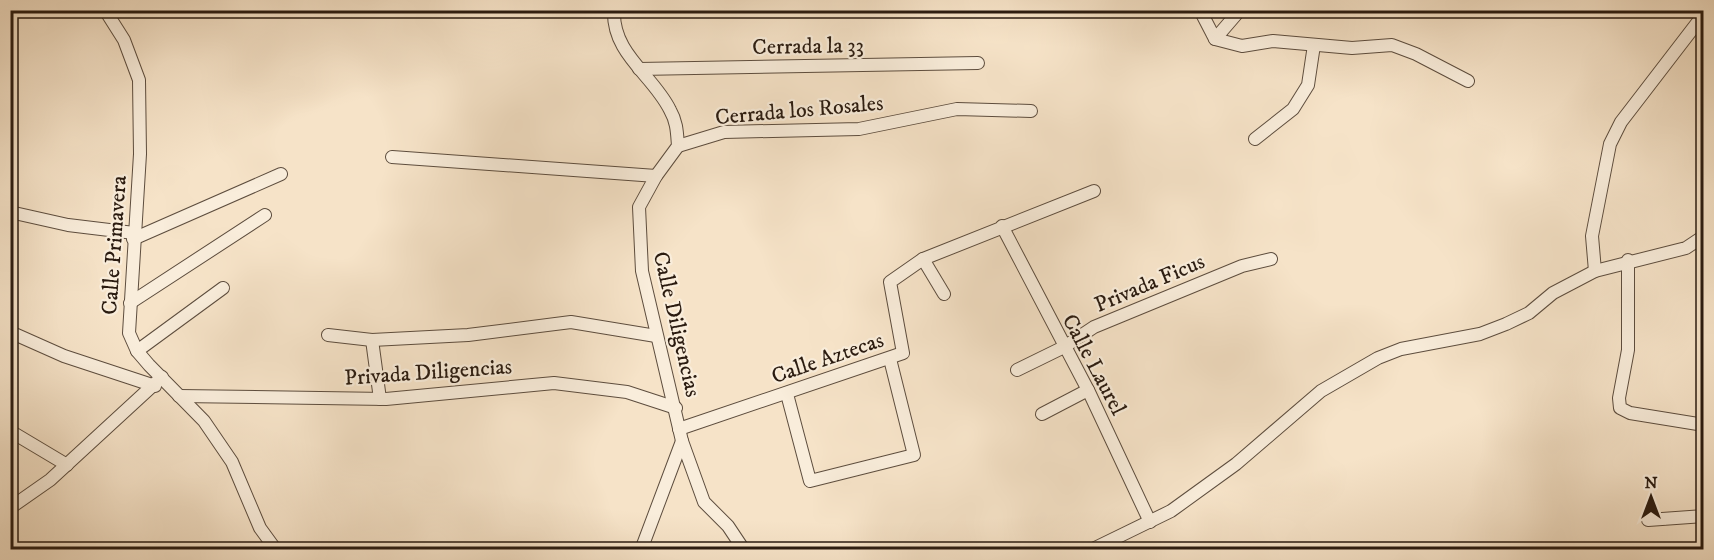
<svg xmlns="http://www.w3.org/2000/svg" width="1714" height="560" font-family="'IM FELL DW Pica',serif">
	<style>
		.lines { fill: none; stroke-linecap: round; stroke-linejoin: round }
		.street-casing { stroke: #5d4d3e; stroke-width: 14 }
		.street { stroke: #f9eddb; stroke-width: 12 }
		.labels { text-anchor: middle; stroke-width: 4.5; stroke-linejoin: round; paint-order: stroke }
		.street-label { font-size: 22px; fill: #2a1b10; stroke: #f9eddb }
	</style>
	<rect width="100%" height="100%" fill="#f6e3c8"/>
	<filter id="stains"><feTurbulence type="fractalNoise" baseFrequency=".00333" numOctaves="4"/><feColorMatrix values="0 0 0 0 .2 0 0 0 0 .09 0 0 0 0 .02 0 0 0 .5 -.17"/></filter>
	<radialGradient id="worn" r=".72"><stop offset=".6" stop-color="#630" stop-opacity="0"/><stop offset="1" stop-color="#630" stop-opacity=".3"/></radialGradient>
	<g class="lines">
		<defs>
			<g id="street">
				<polyline points="105,10 124,40 139,80 140,154 129,333 137,351 149,365 204,421 232,462 260,528 276,550"/>
				<path d="M614,10C612,54 653,75 670,110C677,122 677,133 678,146L656,176L639,207L642,271L682,441L704,502L728,526L744,550"/>
				<polyline points="1200,10 1215,39 1242,46 1273,41 1352,48 1392,45 1416,54 1468,81"/>
				<polyline points="1215,39 1240,10"/>
				<polyline points="639,69 978,63"/>
				<polyline points="1255,139 1293,109 1308,85 1314,45"/>
				<polyline points="678,146 724,132 859,129 957,109 1031,111"/>
				<polyline points="392,157 656,176"/>
				<polyline points="10,212 68,225 134,233"/>
				<polyline points="1002,226 1089,392 1150,522"/>
				<polyline points="133,239 281,174"/>
				<polyline points="923,259 944,294"/>
				<polyline points="1628,260 1628,350 1619,398 1620,408 1630,413 1704,425"/>
				<polyline points="1595,271 1592,236 1610,144 1621,122 1704,14"/>
				<polyline points="130,303 265,215"/>
				<polyline points="10,332 64,356 155,386"/>
				<polyline points="328,335 372,340 468,335 571,322 656,336"/>
				<polyline points="372,340 380,399"/>
				<polyline points="137,351 223,288"/>
				<polyline points="1017,370 1064,347 1094,327 1242,266 1271,259"/>
				<polyline points="787,394 810,481 914,455 890,359"/>
				<polyline points="179,396 386,399 554,383 627,392 676,408"/>
				<polyline points="1042,414 1088,390"/>
				<polyline points="679,429 903,353 890,282 923,259 1094,191"/>
				<polyline points="10,431 67,465"/>
				<polyline points="10,508 50,480 162,377"/>
				<polyline points="1648,520 1704,516"/>
				<polyline points="641,550 682,441"/>
				<polyline points="1091,550 1171,511 1236,464 1321,391 1378,358 1401,349 1480,334 1506,324 1529,313 1553,293 1595,271 1686,248 1704,236"/>
			</g>
		</defs>
		<!-- street casing -->
		<use href="#street" class="street-casing"/>
		<!-- street -->
		<use href="#street" class="street"/>
	</g>
	<g class="labels">
		<!-- street labels -->
		<g class="street-label">
			<text transform="translate(808 45) rotate(-1)" y="8">Cerrada la 33</text>
			<text transform="translate(799 109) rotate(-5)" y="8">Cerrada los Rosales</text>
			<text transform="translate(113 245) rotate(-86)" y="8">Calle Primavera</text>
			<text transform="translate(1149 282) rotate(-23)" y="8">Privada Ficus</text>
			<text transform="translate(678 324) rotate(77)" y="8">Calle Diligencias</text>
			<text transform="translate(827 357) rotate(-19)" y="8">Calle Aztecas</text>
			<text transform="translate(1095 364) rotate(62)" y="8">Calle Laurel</text>
			<text transform="translate(428 371) rotate(-4)" y="8">Privada Diligencias</text>
		</g>
	</g>
	<!-- margin -->
	<rect width="1714" height="560" fill="none" stroke="#f6e3c8" stroke-width="36"/>
	<rect x="12" y="12" width="1690" height="536" fill="none" stroke="#2a1b10" stroke-width="3"/>
	<rect x="18" y="18" width="1678" height="524" fill="none" stroke="#2a1b10" stroke-width="1.5"/>
	<!-- north arrow -->
	<g transform="translate(1651 497)" stroke="#f9eddb" stroke-width="4.5" paint-order="stroke">
	<path d="M0-4.5L10 22L0 15L-10 22Z" fill="#2a1b10"/>
	<text y="-9" font-size="16" font-weight="bold" text-anchor="middle" fill="#2a1b10">N</text>
	</g>
	<rect width="100%" height="100%" filter="url(#stains)"/>
	<rect width="100%" height="100%" fill="url(#worn)"/>
</svg>
